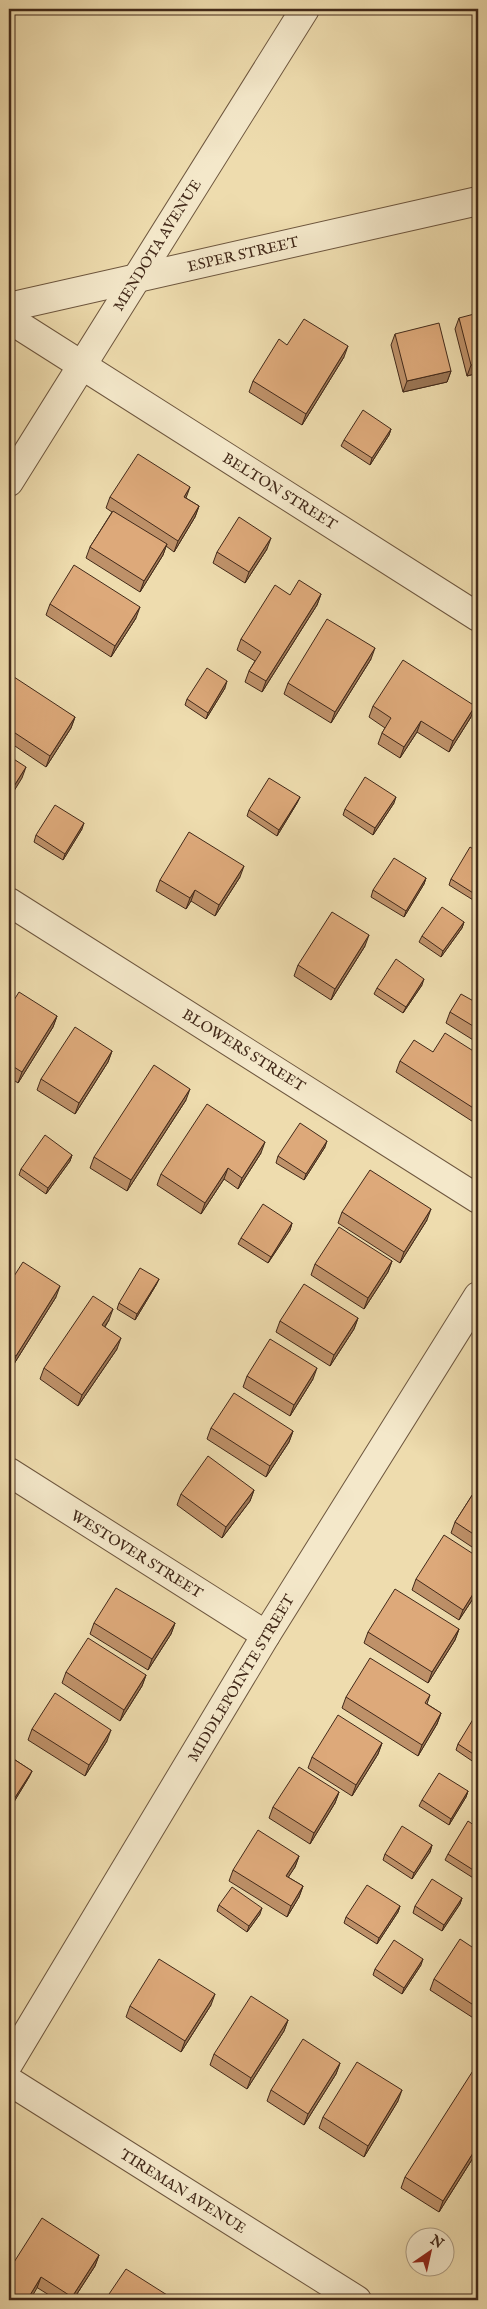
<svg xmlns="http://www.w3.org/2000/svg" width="487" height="2309" font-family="'IM FELL English',serif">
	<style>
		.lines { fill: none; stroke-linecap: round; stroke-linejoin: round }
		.minor-casing { stroke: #6d563e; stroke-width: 30 }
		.tertiary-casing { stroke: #6d563e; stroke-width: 30 }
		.minor { stroke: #f4e8ca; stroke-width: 28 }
		.tertiary { stroke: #f4e8ca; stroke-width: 28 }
		.wall { fill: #be9169; stroke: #422919 }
		.shaded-wall { fill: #9b7655; stroke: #422919 }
		.building { fill: #dda97a; stroke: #422919 }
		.labels { text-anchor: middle; stroke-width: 5; stroke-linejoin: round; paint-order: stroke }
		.street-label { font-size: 15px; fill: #422919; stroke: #f4e8ca }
	</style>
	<rect width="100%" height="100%" fill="#eedcae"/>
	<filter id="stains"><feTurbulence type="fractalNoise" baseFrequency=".004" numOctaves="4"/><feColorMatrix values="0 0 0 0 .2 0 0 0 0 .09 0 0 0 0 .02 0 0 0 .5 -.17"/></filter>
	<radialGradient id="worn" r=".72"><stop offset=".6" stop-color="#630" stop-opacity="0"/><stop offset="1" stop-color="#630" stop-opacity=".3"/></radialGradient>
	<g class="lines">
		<defs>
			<g id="minor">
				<polyline points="9,319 478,617"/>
				<polyline points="9,482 305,9"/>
				<polyline points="9,902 478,1199"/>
				<polyline points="9,1472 266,1635"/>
				<polyline points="9,2063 266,1635 478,1296"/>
			</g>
			<g id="tertiary">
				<polyline points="9,307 478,201"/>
				<polyline points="9,2081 357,2300"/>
			</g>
		</defs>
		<!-- minor casing -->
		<use href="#minor" class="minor-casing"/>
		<!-- tertiary casing -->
		<use href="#tertiary" class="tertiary-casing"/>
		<!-- minor -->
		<use href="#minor" class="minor"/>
		<!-- tertiary -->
		<use href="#tertiary" class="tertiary"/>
	</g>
	<!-- wall -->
	<g class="wall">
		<polygon points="459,318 478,373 467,376 455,329"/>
		<polygon points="395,334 451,371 447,382 403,392 391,345"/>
		<polygon points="287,345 344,357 302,425 249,392 253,381"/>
		<polygon points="391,429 389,435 370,465 341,446 344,440"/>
		<polygon points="110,497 186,498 199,506 195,517 174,552 166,546 163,555 140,592 86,558 90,547 112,512 106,508"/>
		<polygon points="267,549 245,583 213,563 217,552"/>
		<polygon points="321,594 317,605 262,692 245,682 249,671 255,661 237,650 241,639 290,595"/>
		<polygon points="50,604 136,618 111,657 46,615"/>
		<polygon points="371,659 331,723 284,694 288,683"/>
		<polygon points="9,679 75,717 71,728 46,767 9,742"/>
		<polygon points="225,688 206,719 185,705 187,699"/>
		<polygon points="373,706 471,717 449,752 417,732 400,758 378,744 382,733 385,728 369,717"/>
		<polygon points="300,797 297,803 277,836 247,816 249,810"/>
		<polygon points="394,803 373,835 343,815 345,809"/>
		<polygon points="82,829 63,860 34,842 36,835"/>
		<polygon points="478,852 478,903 449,885 451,879"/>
		<polygon points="240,877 215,916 191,901 186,909 156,891 160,880"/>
		<polygon points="426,878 424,884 404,917 371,897 373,890"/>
		<polygon points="464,922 462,928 441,957 419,942 422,936"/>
		<polygon points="365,946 331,1000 294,976 298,965"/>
		<polygon points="422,985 403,1013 374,994 377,988"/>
		<polygon points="478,1001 478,1043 446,1023 450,1012 477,1003"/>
		<polygon points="9,1008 57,1016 53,1027 18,1083 9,1077"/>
		<polygon points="112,1051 108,1062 75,1114 37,1090 41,1079"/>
		<polygon points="433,1052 478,1054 478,1125 396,1072 400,1061"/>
		<polygon points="186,1100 127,1191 90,1168 94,1157"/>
		<polygon points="325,1147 304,1180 276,1163 278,1156"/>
		<polygon points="261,1153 238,1189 224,1179 201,1214 157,1185 161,1174"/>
		<polygon points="72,1155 70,1161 46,1194 19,1175 21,1169"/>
		<polygon points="342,1212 427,1220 400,1263 338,1223"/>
		<polygon points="292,1223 290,1230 268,1263 238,1244 241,1238"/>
		<polygon points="392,1261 388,1272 364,1309 311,1275 315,1264"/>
		<polygon points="159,1279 156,1285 135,1320 117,1309 119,1303"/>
		<polygon points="9,1284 56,1297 12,1367 9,1365"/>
		<polygon points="358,1318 354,1329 330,1366 276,1332 280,1321"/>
		<polygon points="109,1320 105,1327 117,1349 78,1406 40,1379 44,1368"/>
		<polygon points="247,1376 313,1379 290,1416 243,1387"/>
		<polygon points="211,1428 293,1431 289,1442 266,1477 207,1439"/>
		<polygon points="478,1486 478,1551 451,1533 455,1522"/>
		<polygon points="254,1490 250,1501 222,1538 177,1505 181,1494"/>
		<polygon points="478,1557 478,1591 459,1620 412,1590 416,1579"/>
		<polygon points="94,1623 175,1623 171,1634 148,1670 90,1634"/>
		<polygon points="459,1629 455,1640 428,1683 364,1643 368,1632"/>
		<polygon points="66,1672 146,1675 142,1686 120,1721 62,1683"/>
		<polygon points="430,1695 427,1704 441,1713 437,1724 418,1756 342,1708 346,1697"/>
		<polygon points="478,1718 478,1765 456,1750 458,1744"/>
		<polygon points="32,1729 107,1741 85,1776 28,1740"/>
		<polygon points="382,1743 378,1754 352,1796 308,1768 312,1757"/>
		<polygon points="9,1756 32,1771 29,1777 12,1805 9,1803"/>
		<polygon points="468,1791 466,1797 449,1825 419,1806 422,1800"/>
		<polygon points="339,1792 335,1803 310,1844 269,1818 273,1807"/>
		<polygon points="478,1828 478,1881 445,1860 448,1854"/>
		<polygon points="432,1845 430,1852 412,1879 383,1860 385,1854"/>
		<polygon points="299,1856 295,1867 288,1877 303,1886 299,1897 287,1917 229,1881 233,1870"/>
		<polygon points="462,1898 460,1904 442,1931 413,1913 415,1906"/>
		<polygon points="219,1905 260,1914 247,1932 217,1911"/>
		<polygon points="400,1906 398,1912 377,1944 344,1923 346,1917"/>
		<polygon points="478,1951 478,2021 430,1990 434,1979"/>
		<polygon points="421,1965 402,1994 373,1975 375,1969"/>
		<polygon points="211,2005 181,2052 126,2017 130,2006"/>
		<polygon points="288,2020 284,2031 247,2089 210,2065 214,2054"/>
		<polygon points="340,2063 336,2074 304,2125 267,2101 271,2090"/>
		<polygon points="398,2101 364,2157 319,2128 323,2117"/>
		<polygon points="478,2150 439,2212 401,2188 405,2177"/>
		<polygon points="99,2255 95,2266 73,2300 57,2300 9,2270"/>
	</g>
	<!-- shaded-wall -->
	<g class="shaded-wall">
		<polygon points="348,346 344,357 302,425 306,414"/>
		<polygon points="478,363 478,373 467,376 471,365"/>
		<polygon points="451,371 447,382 403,392 407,381"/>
		<polygon points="391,429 389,435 370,465 372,458"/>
		<polygon points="190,487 186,498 184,497"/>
		<polygon points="199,506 195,517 174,552 178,541"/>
		<polygon points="271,538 267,549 245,583 249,572"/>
		<polygon points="167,544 163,555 140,592 144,581"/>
		<polygon points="321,594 317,605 262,692 266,681"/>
		<polygon points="140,607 136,618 111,657 115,646"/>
		<polygon points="375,648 371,659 331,723 335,712"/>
		<polygon points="227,681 225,688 206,719 208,713"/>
		<polygon points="475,706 471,717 449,752 453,741"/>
		<polygon points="75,717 71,728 46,767 50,756"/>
		<polygon points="421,721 417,732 400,758 404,747"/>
		<polygon points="26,767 22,778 9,799 9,794"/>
		<polygon points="300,797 297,803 277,836 279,830"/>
		<polygon points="396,797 394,803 373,835 375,828"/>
		<polygon points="84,823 82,829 63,860 65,854"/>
		<polygon points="244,866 240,877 215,916 219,905"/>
		<polygon points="426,878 424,884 404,917 406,911"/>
		<polygon points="195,890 191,901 186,909 190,898"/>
		<polygon points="464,922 462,928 441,957 443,951"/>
		<polygon points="369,935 365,946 331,1000 335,989"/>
		<polygon points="424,979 422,985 403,1013 406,1007"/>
		<polygon points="57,1016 53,1027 18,1083 22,1072"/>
		<polygon points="112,1051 108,1062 75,1114 79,1103"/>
		<polygon points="190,1089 186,1100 127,1191 131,1180"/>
		<polygon points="327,1141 325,1147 304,1180 306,1174"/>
		<polygon points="265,1142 261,1153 238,1189 242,1178"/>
		<polygon points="72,1155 70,1161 46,1194 48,1188"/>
		<polygon points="228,1168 224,1179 201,1214 205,1203"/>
		<polygon points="431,1209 427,1220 400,1263 404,1252"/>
		<polygon points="292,1223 290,1230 268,1263 271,1257"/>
		<polygon points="392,1261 388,1272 364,1309 368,1298"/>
		<polygon points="159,1279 156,1285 135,1320 137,1314"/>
		<polygon points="60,1286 56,1297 12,1367 16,1356"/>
		<polygon points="113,1309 109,1320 98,1336 102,1325"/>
		<polygon points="358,1318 354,1329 330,1366 334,1355"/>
		<polygon points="121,1338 117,1349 78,1406 82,1395"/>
		<polygon points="317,1368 313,1379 290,1416 294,1405"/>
		<polygon points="293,1431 289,1442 266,1477 270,1466"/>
		<polygon points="254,1490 250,1501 222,1538 226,1527"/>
		<polygon points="478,1586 478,1591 459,1620 463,1610"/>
		<polygon points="175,1623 171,1634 148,1670 152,1659"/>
		<polygon points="459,1629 455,1640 428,1683 432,1672"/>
		<polygon points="146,1675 142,1686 120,1721 124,1710"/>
		<polygon points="441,1713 437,1724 418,1756 422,1745"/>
		<polygon points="111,1730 107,1741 85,1776 89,1765"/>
		<polygon points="382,1743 378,1754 352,1796 356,1785"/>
		<polygon points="32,1771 29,1777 12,1805 14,1799"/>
		<polygon points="468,1791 466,1797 449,1825 451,1819"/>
		<polygon points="339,1792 335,1803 310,1844 314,1833"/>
		<polygon points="432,1845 430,1852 412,1879 414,1873"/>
		<polygon points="299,1856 295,1867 282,1887 286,1876"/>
		<polygon points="303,1886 299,1897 287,1917 291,1906"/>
		<polygon points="462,1898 460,1904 442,1931 444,1925"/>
		<polygon points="400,1906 398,1912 377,1944 379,1938"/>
		<polygon points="262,1908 260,1914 247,1932 249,1926"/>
		<polygon points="423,1959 421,1965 402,1994 404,1988"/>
		<polygon points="215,1994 211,2005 181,2052 185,2041"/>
		<polygon points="288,2020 284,2031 247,2089 251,2078"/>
		<polygon points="340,2063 336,2074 304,2125 308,2114"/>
		<polygon points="402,2090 398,2101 364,2157 368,2146"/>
		<polygon points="478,2145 478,2150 439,2212 443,2201"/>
		<polygon points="99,2255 95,2266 73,2300 71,2300 72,2297"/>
		<polygon points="41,2277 37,2288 30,2300 27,2300"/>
	</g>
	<!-- building -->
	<g class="building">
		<polygon points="478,313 478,363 471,365 459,318"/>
		<polygon points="304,319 348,346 306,414 253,381 279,339 287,345"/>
		<polygon points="439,323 451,371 407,381 395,334"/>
		<polygon points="363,410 391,429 372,458 344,440"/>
		<polygon points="138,454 190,487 184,497 199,506 178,541 110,497"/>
		<polygon points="113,511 167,544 144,581 90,547"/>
		<polygon points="239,517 271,538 249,572 217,552"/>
		<polygon points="74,565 140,607 115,646 50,604"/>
		<polygon points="299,580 321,594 266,681 249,671 261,652 241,639 275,585 290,595"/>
		<polygon points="327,619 375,648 335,712 288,683"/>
		<polygon points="403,660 475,706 453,741 421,721 404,747 382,733 391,718 373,706"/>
		<polygon points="207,668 227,681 208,713 187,699"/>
		<polygon points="11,675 75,717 50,756 9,729 9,679"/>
		<polygon points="9,756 26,767 9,794"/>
		<polygon points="365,777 396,797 375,828 345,809"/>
		<polygon points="269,778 300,797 279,830 249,810"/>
		<polygon points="55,805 84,823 65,854 36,835"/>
		<polygon points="189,832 244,866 219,905 195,890 190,898 160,880"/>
		<polygon points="470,847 478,852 478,896 451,879"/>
		<polygon points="394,858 426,878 406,911 373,890"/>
		<polygon points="442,907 464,922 443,951 422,936"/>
		<polygon points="332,912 369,935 335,989 298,965"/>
		<polygon points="396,959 424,979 406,1007 377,988"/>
		<polygon points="19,992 57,1016 22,1072 9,1064 9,1008"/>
		<polygon points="461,994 477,1003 478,1001 478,1029 450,1012"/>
		<polygon points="75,1027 112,1051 79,1103 41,1079"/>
		<polygon points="445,1033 478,1054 478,1111 400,1061 414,1040 433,1052"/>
		<polygon points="154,1065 190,1089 131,1180 94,1157"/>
		<polygon points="207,1104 265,1142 242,1178 228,1168 205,1203 161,1174"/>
		<polygon points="300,1123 327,1141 306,1174 278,1156"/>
		<polygon points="45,1135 72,1155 48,1188 21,1169"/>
		<polygon points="370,1170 431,1209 404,1252 342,1212"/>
		<polygon points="263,1204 292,1223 271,1257 241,1238"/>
		<polygon points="339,1227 392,1261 368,1298 315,1264"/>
		<polygon points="23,1262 60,1286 16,1356 9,1352 9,1284"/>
		<polygon points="140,1268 159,1279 137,1314 119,1303"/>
		<polygon points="304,1284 358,1318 334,1355 280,1321"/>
		<polygon points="93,1296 113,1309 102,1325 121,1338 82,1395 44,1368"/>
		<polygon points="270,1339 317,1368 294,1405 247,1376"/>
		<polygon points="234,1393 293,1431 270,1466 211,1428"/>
		<polygon points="208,1456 254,1490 226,1527 181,1494"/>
		<polygon points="478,1486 478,1537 455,1522"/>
		<polygon points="444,1535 478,1557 478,1586 463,1610 416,1579"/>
		<polygon points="116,1588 175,1623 152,1659 94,1623"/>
		<polygon points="395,1589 459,1629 432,1672 368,1632"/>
		<polygon points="88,1638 146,1675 124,1710 66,1672"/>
		<polygon points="370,1658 430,1695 425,1703 441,1713 422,1745 346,1697"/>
		<polygon points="55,1693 111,1730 89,1765 32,1729"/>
		<polygon points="338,1715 382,1743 356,1785 312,1757"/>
		<polygon points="475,1716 478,1718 478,1757 458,1744"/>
		<polygon points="9,1756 32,1771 14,1799 9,1795"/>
		<polygon points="299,1767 339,1792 314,1833 273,1807"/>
		<polygon points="439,1773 468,1791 451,1819 422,1800"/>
		<polygon points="468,1821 478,1828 478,1873 448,1854"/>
		<polygon points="402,1826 432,1845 414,1873 385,1854"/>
		<polygon points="258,1830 299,1856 286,1876 303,1886 291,1906 233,1870"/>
		<polygon points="432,1879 462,1898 444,1925 415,1906"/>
		<polygon points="367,1885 400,1906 379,1938 346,1917"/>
		<polygon points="232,1887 262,1908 249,1926 219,1905"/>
		<polygon points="460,1939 478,1951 478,2008 434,1979"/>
		<polygon points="394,1940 423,1959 404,1988 375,1969"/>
		<polygon points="159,1959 215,1994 185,2041 130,2006"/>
		<polygon points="251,1996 288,2020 251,2078 214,2054"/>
		<polygon points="303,2039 340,2063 308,2114 271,2090"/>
		<polygon points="357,2062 402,2090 368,2146 323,2117"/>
		<polygon points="476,2066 478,2068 478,2145 443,2201 405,2177"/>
		<polygon points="42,2218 99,2255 72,2297 41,2277 27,2300 9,2300 9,2270"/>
		<polygon points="126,2269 175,2300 105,2300"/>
	</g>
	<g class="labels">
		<!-- street labels -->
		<g class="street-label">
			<text transform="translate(157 245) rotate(-58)" y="5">MENDOTA AVENUE</text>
			<text transform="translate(243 254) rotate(-13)" y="5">ESPER STREET</text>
			<text transform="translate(280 491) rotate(32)" y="5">BELTON STREET</text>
			<text transform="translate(244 1050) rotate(32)" y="5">BLOWERS STREET</text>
			<text transform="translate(137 1554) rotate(32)" y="5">WESTOVER STREET</text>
			<text transform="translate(241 1678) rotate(-59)" y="5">MIDDLEPOINTE STREET</text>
			<text transform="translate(183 2191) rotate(32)" y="5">TIREMAN AVENUE</text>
		</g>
	</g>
	<!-- margin -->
	<rect width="487" height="2309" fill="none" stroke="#eedcae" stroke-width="30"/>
	<rect x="10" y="10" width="467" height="2289" fill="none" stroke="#422919" stroke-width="2.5"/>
	<rect x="15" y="15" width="457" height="2279" fill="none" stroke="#422919"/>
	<!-- north arrow -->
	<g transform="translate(430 2252) rotate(34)"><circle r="24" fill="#f4e8ca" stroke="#ad9c83"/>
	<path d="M0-4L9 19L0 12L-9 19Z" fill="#8f2418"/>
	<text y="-8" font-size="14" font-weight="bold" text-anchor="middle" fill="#422919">N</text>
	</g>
	<rect width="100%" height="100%" filter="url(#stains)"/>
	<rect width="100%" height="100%" fill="url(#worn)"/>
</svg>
